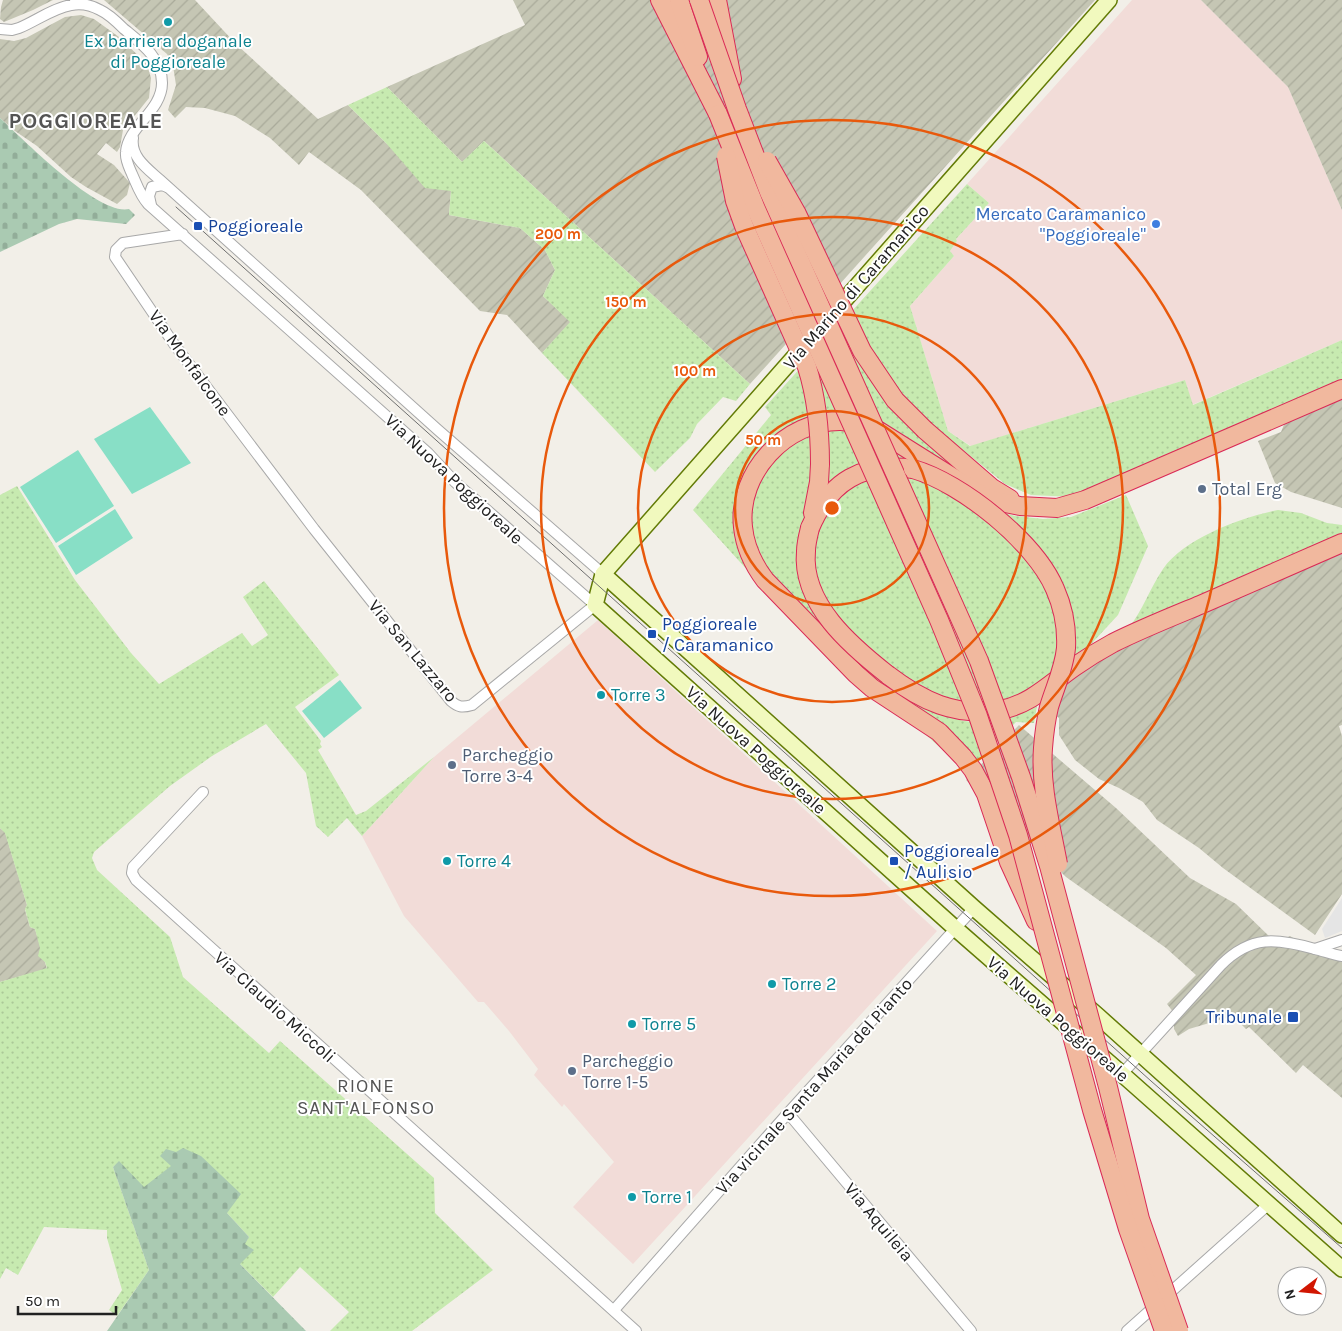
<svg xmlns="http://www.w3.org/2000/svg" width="1342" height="1331" font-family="Karla,sans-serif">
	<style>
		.commercial { fill: #f2dcd8 }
		.construction { fill: url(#construction-furrows) }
		.grass { fill: url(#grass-dots) }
		.cemetery { fill: url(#cemetery-stones) }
		.pitch { fill: #88dfc6 }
		.parking { fill: #e5e5e5 }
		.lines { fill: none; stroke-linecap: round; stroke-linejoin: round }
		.minor-casing { stroke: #a8a8a8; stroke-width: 12 }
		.secondary-casing { stroke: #637b06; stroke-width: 18 }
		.trunk-casing { stroke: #da2a56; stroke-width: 20 }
		.minor { stroke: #fff; stroke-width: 10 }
		.secondary { stroke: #f1f9be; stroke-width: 15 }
		.trunk { stroke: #f1b89e; stroke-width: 18 }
		.tram { stroke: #6f6f6f; stroke-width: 1 }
		.trunk-bridge-casing { stroke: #da2a56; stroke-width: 20; stroke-linecap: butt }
		.trunk-bridge { stroke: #f1b89e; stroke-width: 18 }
		.ring { fill: none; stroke: #e8590c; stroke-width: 2.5 }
		.culture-dot { fill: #0f9aa8; stroke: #fff; stroke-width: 2 }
		.shop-dot { fill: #3f7fe0; stroke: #fff; stroke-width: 2 }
		.transit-dot { fill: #1a4fb4; stroke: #fff; stroke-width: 2 }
		.service-dot { fill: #5c6f8a; stroke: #fff; stroke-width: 2 }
		.labels { text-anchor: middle; stroke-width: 4; stroke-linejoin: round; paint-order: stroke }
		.culture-label { font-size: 18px; fill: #0d838f; stroke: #fff; text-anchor: start }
		.shop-label { font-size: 18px; fill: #366cbe; stroke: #fff; text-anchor: end }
		.transit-label { font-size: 18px; fill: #164399; stroke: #fff; text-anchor: start }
		.street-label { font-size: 18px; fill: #212121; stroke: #fff }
		.service-label { font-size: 18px; fill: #4e5e75; stroke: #fff; text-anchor: start }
		.neighbourhood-label { font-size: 19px; letter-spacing: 1px; fill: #545454; stroke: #fff }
		.district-label { font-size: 22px; font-weight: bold; letter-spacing: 1px; fill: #545454; stroke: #fff }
		.centre { fill: #e8590c; stroke: #fff; stroke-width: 2.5 }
		.ring-label { font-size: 15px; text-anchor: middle; font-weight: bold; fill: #e8590c; stroke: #fff; stroke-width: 4; stroke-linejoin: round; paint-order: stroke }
	</style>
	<defs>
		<pattern id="construction-furrows" width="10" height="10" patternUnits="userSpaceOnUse" patternTransform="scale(1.25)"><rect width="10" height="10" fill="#c5c6b4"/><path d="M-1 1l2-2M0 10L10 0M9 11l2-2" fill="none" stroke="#a9aa9a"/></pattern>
		<pattern id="grass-dots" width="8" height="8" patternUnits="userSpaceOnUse" patternTransform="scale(1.25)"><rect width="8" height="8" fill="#c7eab0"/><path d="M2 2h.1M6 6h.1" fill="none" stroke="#abc897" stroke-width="1.8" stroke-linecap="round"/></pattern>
		<pattern id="cemetery-stones" width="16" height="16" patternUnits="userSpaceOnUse" patternTransform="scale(1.25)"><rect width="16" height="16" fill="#aacab2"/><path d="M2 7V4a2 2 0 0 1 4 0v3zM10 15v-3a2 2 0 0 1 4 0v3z" fill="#92ad99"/></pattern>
	</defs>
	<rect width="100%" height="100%" fill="#f2efe8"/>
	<!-- commercial -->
	<g class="commercial">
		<polygon points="1132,0 1201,0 1288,87 1342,210 1342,340 1192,405 1185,380 971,446 948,431 910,306 954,256 950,251 957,241 956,239 989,203 967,184"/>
		<polygon points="598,620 937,931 633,1264 573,1207 614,1162 564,1104 562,1107 534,1075 538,1069 509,1031 484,1002 478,1002 404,916 362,836 434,757"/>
	</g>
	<!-- construction -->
	<g class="construction">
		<polygon points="3,0 53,0 33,10 4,22 0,19 1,7"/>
		<polygon points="104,0 195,0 236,44 318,119 348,105 386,143 451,191 449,215 520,228 545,250 555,270 543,296 571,322 542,353 507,315 480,311 361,190 309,152 299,165 270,138 235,116 205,108 186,107 175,118 168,110 176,85 173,66 167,54"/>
		<polygon points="513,0 1095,0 750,384 484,141 462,162 387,87 525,25"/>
		<polygon points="1201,0 1342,0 1342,210 1288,87"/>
		<polygon points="81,15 94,19 119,37 147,64 151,78 149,98 123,130 120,147 117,152 106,143 97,154 114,165 130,183 127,195 117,204 86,187 71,177 37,146 15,131 0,118 0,39 14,41 26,38 65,17"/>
		<polygon points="1342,398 1342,508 1291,492 1275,483 1258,441 1281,432 1285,422"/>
		<polygon points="1342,551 1342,725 1339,726 1342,736 1342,894 1315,935 1223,868 1199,848 1157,820 1143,802 1119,788 1099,779 1075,760 1059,735 1059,718 1039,702 1103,657 1159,630"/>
		<polygon points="1019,725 1116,808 1190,878 1236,904 1276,943 1290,936 1303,944 1342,958 1342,1098 1303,1065 1296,1073 1249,1027 1246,1029 1233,1016 1189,1029 1178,1036 1174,1029 1174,1013 1167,1004 1196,975 1166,948 1066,877 966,780"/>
		<polygon points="0,828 5,832 27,905 25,910 30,927 35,929 47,969 0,982"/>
	</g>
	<!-- grass -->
	<g class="grass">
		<polygon points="387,87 462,162 484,141 750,384 736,401 723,397 697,424 690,438 655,472 542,353 570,322 543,296 555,270 545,250 520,228 449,215 451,191 425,188 386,143 348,105"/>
		<path d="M967,184L989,203L956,239L957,241L950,251L954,256L910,306L948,431L970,446L1185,380L1193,405L1342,340V382L1073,497L1031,495L1005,484L932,425L985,487L890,427L860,415L834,413L800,420L766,446L737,495L734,522L742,549H755L750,521L753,497L767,467L787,444L829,428L864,433L900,448L995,510L1015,516L1043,519L1071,517L1126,495L1148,546L1118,615L1081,655L1039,687L1008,701L961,704L901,693C923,705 946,720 973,722C987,723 1022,711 1037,706L1034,723L1016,722L968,773L758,582L693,510L771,415L765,407Z"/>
		<polygon points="17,486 75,580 131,653 159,684 242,633 252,646 268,635 243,597 264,581 339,675 295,707 321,741 320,744 322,747 318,750 356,815 366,811 434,757 362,836 347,818 328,837 316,826 306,773 266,724 212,756 170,786 94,852 92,858 97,870 170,937 183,977 269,1053 280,1041 434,1178 435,1213 493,1270 412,1331 330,1331 349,1312 300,1267 273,1297 240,1264 244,1244 249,1237 227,1213 172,1166 144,1188 119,1162 113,1167 149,1270 117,1316 109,1310 122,1290 107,1238 107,1230 44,1227 18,1275 6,1268 0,1279 0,982 47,968 45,962 38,956 40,948 35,929 30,927 25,909 27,905 5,833 0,828 0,495"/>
		<path d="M1278,510L1301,513L1327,523L1342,525V537L1128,629C1143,610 1150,588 1163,569C1184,538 1243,517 1278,510Z"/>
	</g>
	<!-- cemetery -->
	<g class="cemetery">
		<path d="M0,118C23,139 98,216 129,209L135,215L126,224L77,219L59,224L0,252Z"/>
		<polygon points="183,1148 201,1156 241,1194 227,1213 249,1237 245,1244 254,1250 240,1264 306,1331 107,1331 149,1270 113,1167 119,1161 144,1187 171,1166 160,1156 166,1149 176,1152"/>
	</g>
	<!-- pitch -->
	<g class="pitch">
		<polygon points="150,407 191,463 132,494 94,439"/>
		<polygon points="78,450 114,506 56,543 20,487"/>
		<polygon points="115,509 133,538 76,575 58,546"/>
		<polygon points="340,680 362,708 324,738 302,711"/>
	</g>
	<!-- parking -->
	<polygon class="parking" points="1342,898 1342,931 1325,938 1322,929"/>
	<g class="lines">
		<defs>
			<g id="minor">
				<path d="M0,29L12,30L19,28C36,21 53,8 71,5C81,3 91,5 100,10C109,14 117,22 124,29C141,43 162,58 162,83C162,111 128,126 126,152C125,160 129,167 132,174C137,185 140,195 148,204L428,453L455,482L595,605L472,705C462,708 458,707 451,701L314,529L174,344L115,257L116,250L123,243L183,234"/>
				<path d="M133,138C130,157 148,169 160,180L438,430L603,574"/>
				<polyline points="151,205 149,196 152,187 162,185 167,187"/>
				<polyline points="203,792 133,867 132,873 136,880 636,1331"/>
				<polyline points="1315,949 1342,940"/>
				<path d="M1122,1074L1221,965C1251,935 1276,938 1315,949C1324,951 1333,955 1342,956"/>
				<polyline points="788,1113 971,1331"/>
				<polyline points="614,1310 788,1113 974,908"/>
				<polyline points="1127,1331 1269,1204"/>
			</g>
			<g id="secondary">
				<polyline points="1109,0 603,574 595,605 956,929 1122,1074 1342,1269"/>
				<polyline points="603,574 974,908 1098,1016 1342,1235"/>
			</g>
			<g id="trunk">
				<polyline points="660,0 718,114"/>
				<polyline points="679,0 698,57"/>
				<polyline points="717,0 732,79"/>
				<polyline points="925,430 992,488 1010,499"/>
				<polyline points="813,513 819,482 820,464"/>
				<path d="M810,528C830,481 862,462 913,469"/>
				<path d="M888,675C922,701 955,717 1000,710C1030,705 1051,683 1074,667C1087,658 1100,650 1113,643C1141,629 1171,617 1200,605C1247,584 1295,564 1342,543"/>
				<path d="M1036,921L1009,862L986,794L973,770L963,757L939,732L872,688L856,674L765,580C753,564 745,547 743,527C737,473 786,420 841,421C854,422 867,426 879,431L984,497L995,501L1020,506L1057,508L1085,500L1342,389"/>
			</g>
		</defs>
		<!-- minor casing -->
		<use href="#minor" class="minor-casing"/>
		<!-- secondary casing -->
		<use href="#secondary" class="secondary-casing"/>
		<!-- trunk casing -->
		<use href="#trunk" class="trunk-casing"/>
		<!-- minor -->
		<use href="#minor" class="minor"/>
		<!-- secondary -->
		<use href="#secondary" class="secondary"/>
		<!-- trunk -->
		<use href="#trunk" class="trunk"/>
		<!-- tram -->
		<polyline class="tram" points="176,207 1151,1081 1342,1248"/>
		<defs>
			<g id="trunk-bridge">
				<polyline points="699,0 737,109 769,192 979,661 1021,777 1049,866 1108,1087 1140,1219 1179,1331"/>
				<polyline points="718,114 756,209 939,620 978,716 1018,835 1092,1110 1128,1229 1164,1331"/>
				<path d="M726,156L735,201L744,226L807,367C817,399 820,430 820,464"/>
				<polyline points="767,161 797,214 862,351 895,400 925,430"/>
				<path d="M913,469C962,483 1035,542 1055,589C1063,607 1067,628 1066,648C1064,669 1055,687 1049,707C1046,720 1044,734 1043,748C1040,786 1051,826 1058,864"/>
				<path d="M810,528C808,536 806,544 806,551C801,604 851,646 888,675"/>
			</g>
		</defs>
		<!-- trunk-bridge casing -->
		<use href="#trunk-bridge" class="trunk-bridge-casing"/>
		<!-- trunk-bridge -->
		<use href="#trunk-bridge" class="trunk-bridge"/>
	</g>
	<!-- distance rings -->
	<g class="ring">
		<circle cx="832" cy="508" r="97"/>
		<circle cx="832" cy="508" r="194"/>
		<circle cx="832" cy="508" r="291"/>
		<circle cx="832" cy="508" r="388"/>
	</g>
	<!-- markers -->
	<g class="culture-dot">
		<circle cx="168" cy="22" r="5"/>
		<circle cx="601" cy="695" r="5"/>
		<circle cx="447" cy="861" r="5"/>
		<circle cx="772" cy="984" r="5"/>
		<circle cx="632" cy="1024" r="5"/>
		<circle cx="632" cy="1197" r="5"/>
	</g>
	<circle class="shop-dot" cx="1156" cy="224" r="5"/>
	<g class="transit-dot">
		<rect x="193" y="221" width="10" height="10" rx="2.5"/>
		<rect x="647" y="629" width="10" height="10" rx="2.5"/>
		<rect x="889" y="856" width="10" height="10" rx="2.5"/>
		<rect x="1287" y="1011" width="12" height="12" rx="2.5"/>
	</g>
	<g class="service-dot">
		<circle cx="1202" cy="489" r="5"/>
		<circle cx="452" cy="765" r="5"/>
		<circle cx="572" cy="1071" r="5"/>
	</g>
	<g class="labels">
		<!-- culture labels -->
		<g class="culture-label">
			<text x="168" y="47" text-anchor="middle">Ex barriera doganale<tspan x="168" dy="21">di Poggioreale</tspan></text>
			<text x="611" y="701">Torre 3</text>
			<text x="457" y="867">Torre 4</text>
			<text x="782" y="990">Torre 2</text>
			<text x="642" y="1030">Torre 5</text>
			<text x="642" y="1203">Torre 1</text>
		</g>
		<!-- shop labels -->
		<g class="shop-label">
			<text x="1146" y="220">Mercato Caramanico<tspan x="1146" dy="21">"Poggioreale"</tspan></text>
		</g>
		<!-- transit labels -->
		<g class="transit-label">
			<text x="208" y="232">Poggioreale</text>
			<text x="662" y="630">Poggioreale<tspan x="662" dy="21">/ Caramanico</tspan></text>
			<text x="904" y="857">Poggioreale<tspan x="904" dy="21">/ Aulisio</tspan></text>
			<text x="1282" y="1023" text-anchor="end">Tribunale</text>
		</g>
		<!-- street labels -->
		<g class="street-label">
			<text transform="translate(856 287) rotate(-49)" y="6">Via Marino di Caramanico</text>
			<text transform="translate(190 363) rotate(54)" y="6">Via Monfalcone</text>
			<text transform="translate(454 479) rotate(43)" y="6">Via Nuova Poggioreale</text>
			<text transform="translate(413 651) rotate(50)" y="6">Via San Lazzaro</text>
			<text transform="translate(756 750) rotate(42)" y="6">Via Nuova Poggioreale</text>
			<text transform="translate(275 1007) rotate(42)" y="6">Via Claudio Miccoli</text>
			<text transform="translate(1058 1019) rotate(41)" y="6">Via Nuova Poggioreale</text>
			<text transform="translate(814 1086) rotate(-48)" y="6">Via vicinale Santa Maria del Pianto</text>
			<text transform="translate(879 1222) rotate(50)" y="6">Via Aquileia</text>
		</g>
		<!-- service labels -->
		<g class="service-label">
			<text x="1212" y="495">Total Erg</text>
			<text x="462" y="761">Parcheggio<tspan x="462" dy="21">Torre 3-4</tspan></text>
			<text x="582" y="1067">Parcheggio<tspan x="582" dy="21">Torre 1-5</tspan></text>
		</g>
		<!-- neighbourhood labels -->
		<g class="neighbourhood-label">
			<text x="366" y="1092">RIONE<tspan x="366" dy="22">SANT'ALFONSO</tspan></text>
		</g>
		<!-- district labels -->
		<g class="district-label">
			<text x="86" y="128">POGGIOREALE</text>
		</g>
	</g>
	<circle cx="832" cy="508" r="8" class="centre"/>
	<g class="ring-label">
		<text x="558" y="239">200 m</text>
		<text x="626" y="307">150 m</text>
		<text x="695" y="376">100 m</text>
		<text x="763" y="445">50 m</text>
	</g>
	<!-- north arrow -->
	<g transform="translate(1302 1291) rotate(254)"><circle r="24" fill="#ffffff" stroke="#a6a6a6"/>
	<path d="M0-4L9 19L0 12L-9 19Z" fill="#d11602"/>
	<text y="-8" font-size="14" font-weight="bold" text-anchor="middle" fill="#212121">N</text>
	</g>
	<!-- scale -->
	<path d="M18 1306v8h98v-8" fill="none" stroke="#212121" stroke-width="2.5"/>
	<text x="25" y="1306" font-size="15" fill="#212121" stroke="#ffffff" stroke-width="4" paint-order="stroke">50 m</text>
</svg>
